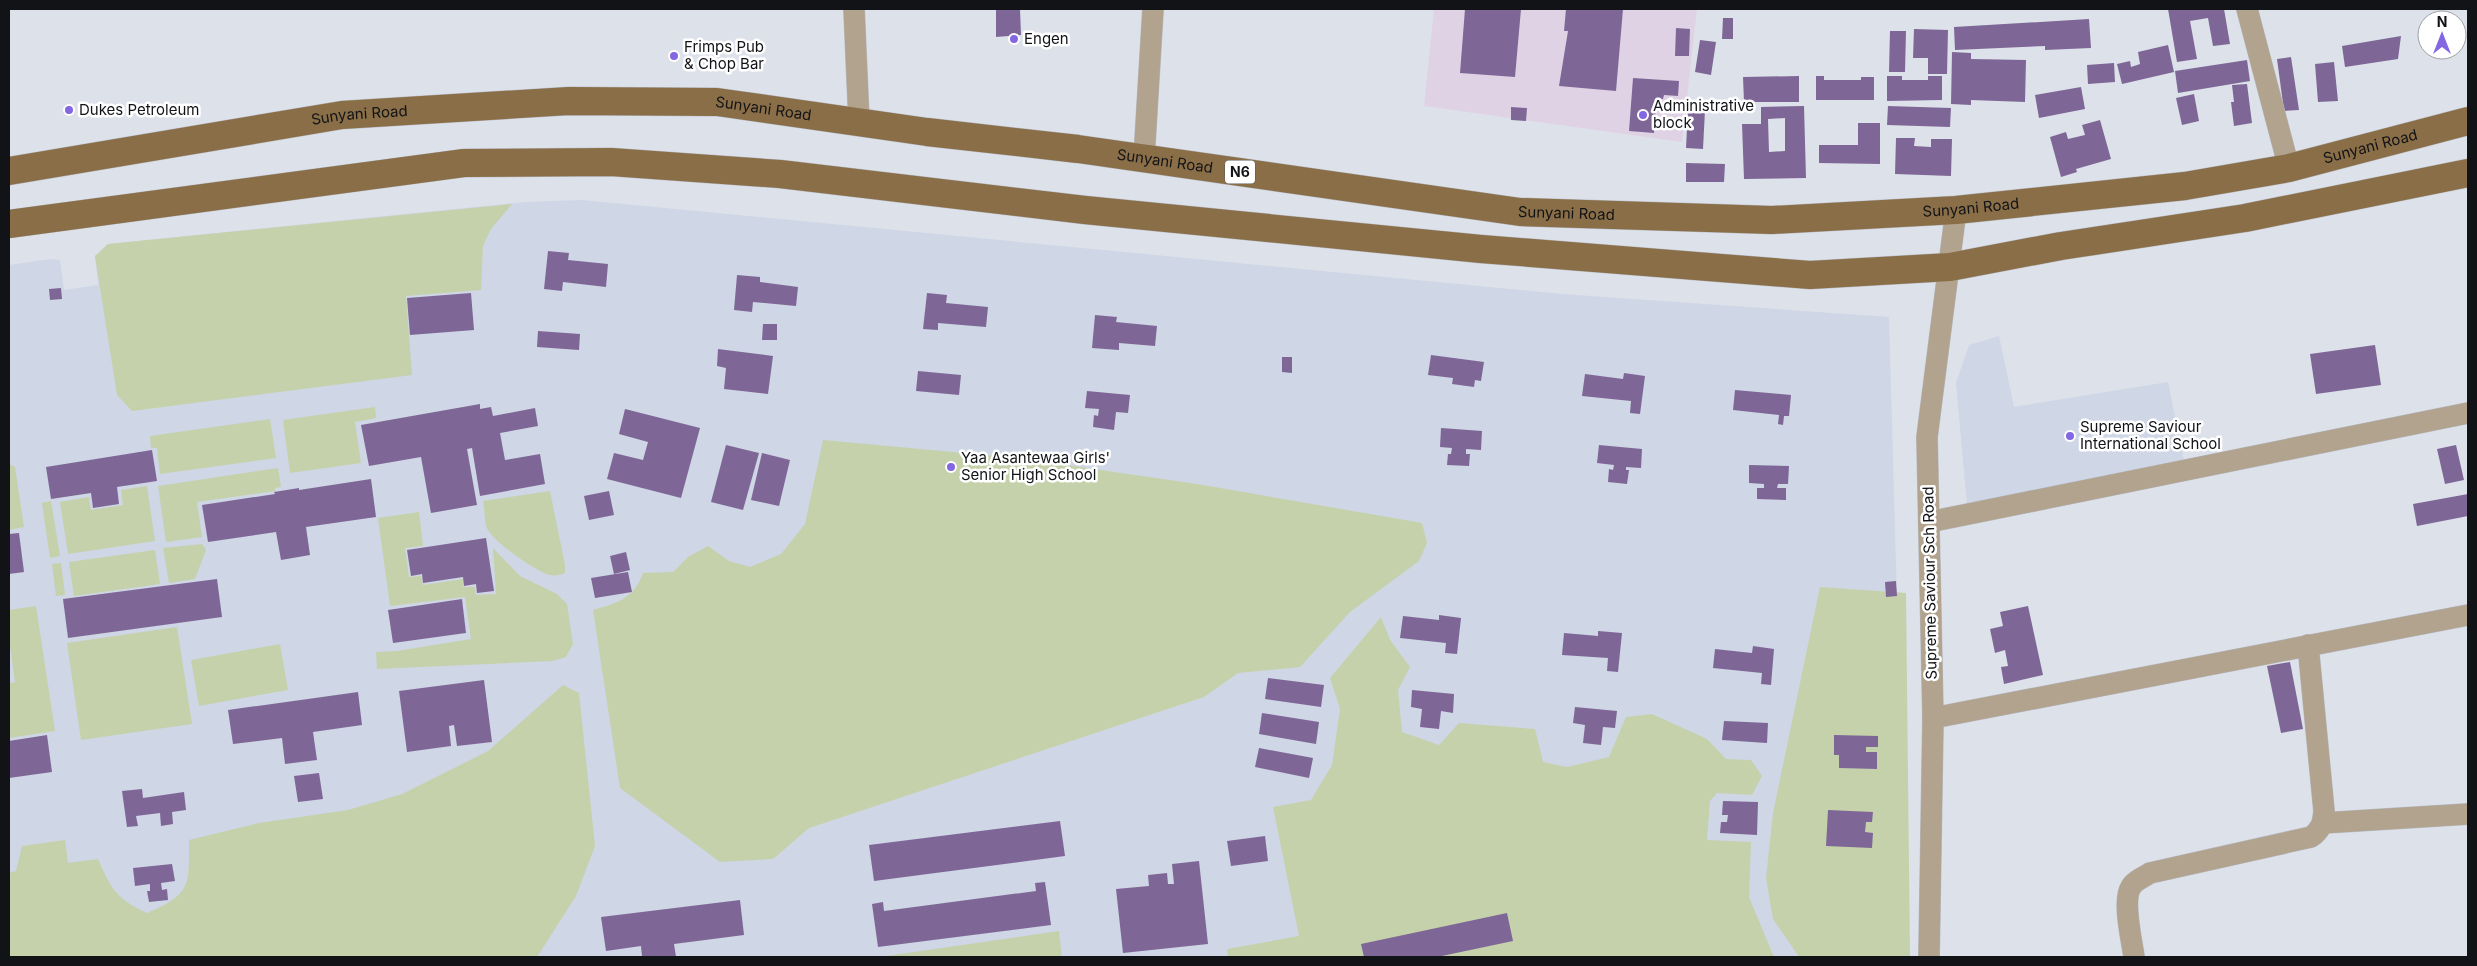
<svg xmlns="http://www.w3.org/2000/svg" width="2477" height="966" font-family="Inter,sans-serif">
	<style>
		.commercial { fill: #e0d2e5 }
		.built { fill: #cfd6e5 }
		.green { fill: #c5d1ab }
		.building { fill: #7e6797; fill-rule: evenodd }
		.lines { fill: none; stroke-linecap: round; stroke-linejoin: round }
		.minor-casing { stroke: #b8bcc4; stroke-width: 22 }
		.primary-casing { stroke: #b8bcc4; stroke-width: 29 }
		.minor { stroke: #b2a38e; stroke-width: 21 }
		.primary { stroke: #896e47; stroke-width: 28 }
		.poi-dot { fill: #8366e1; stroke: #fff; stroke-width: 2 }
		.labels { text-anchor: middle; stroke-width: 5; stroke-linejoin: round; paint-order: stroke }
		.shield { fill: #fff; stroke: #595a5c; stroke-width: 1 }
		.shield-label { font-size: 14px; font-weight: bold; fill: #121316 }
		.poi-label { font-size: 15px; fill: #121316; stroke: #fff; text-anchor: start }
		.street-label { font-size: 15px; fill: #121316; stroke: #fff }
	</style>
	<rect width="100%" height="100%" fill="#dde1ea"/>
	<!-- commercial -->
	<polygon class="commercial" points="1434,9 1697,9 1682,142 1424,106"/>
	<!-- built -->
	<g class="built">
		<polygon points="582,200 1562,294 1889,317 1907,957 9,957 9,265 51,259 60,260 64,290 98,285 95,256 108,244 525,202"/>
		<polygon points="1999,336 2014,407 2168,382 2185,466 1967,505 1956,383 1969,345"/>
	</g>
	<!-- green -->
	<g class="green">
		<polygon points="512,204 491,229 483,246 481,290 406,296 412,375 132,411 117,395 95,256 108,244"/>
		<polygon points="375,407 376,418 355,422 361,463 290,473 283,420"/>
		<polygon points="270,419 276,458 160,474 157,448 151,448 150,436"/>
		<path d="M823,440L1018,458L1197,484L1422,523L1427,543L1419,561L1350,612L1300,667L1238,673L1204,697L809,828L773,859L720,862L620,788L593,610C617,603 634,599 643,573L673,572L688,557L708,546L729,561L750,567L781,554L805,524Z"/>
		<polygon points="9,464 15,467 24,527 9,530"/>
		<polygon points="278,468 281,487 275,488 275,491 197,502 202,537 166,542 158,486"/>
		<polygon points="147,486 155,541 68,554 60,502 89,497 91,510 123,505 121,490"/>
		<path d="M550,491L565,565V573C558,576 553,576 546,574C532,568 493,542 487,528C484,521 485,509 483,501Z"/>
		<polygon points="51,501 60,556 50,558 42,503"/>
		<polygon points="419,512 423,546 405,548 409,577 421,576 423,585 463,579 463,587 475,587 476,595 496,594 493,548 520,576 557,594 567,604 573,644 566,657 552,661 377,669 376,652 397,651 471,639 465,597 390,606 378,518"/>
		<polygon points="202,544 206,550 195,579 169,583 163,548"/>
		<polygon points="155,550 160,584 74,596 69,562"/>
		<polygon points="61,563 65,595 56,596 52,564"/>
		<polygon points="1820,587 1906,593 1910,957 1799,957 1773,919 1766,878 1773,813"/>
		<polygon points="36,606 55,731 9,738 9,683 15,682 9,638 9,610"/>
		<polygon points="1381,617 1390,640 1410,667 1398,690 1402,732 1439,745 1459,723 1535,729 1543,762 1567,767 1609,757 1626,717 1652,714 1707,739 1726,759 1751,760 1762,776 1752,795 1717,793 1710,801 1707,840 1751,842 1749,897 1774,957 1228,957 1227,949 1299,936 1273,807 1311,800 1332,765 1340,709 1330,678"/>
		<polygon points="177,627 192,724 81,740 67,643"/>
		<polygon points="280,644 288,690 199,706 191,660"/>
		<path d="M563,685L579,693L595,846L576,896L537,957H9V873L16,871L22,846L65,840L68,863L98,859C110,887 117,900 147,913C192,894 189,885 189,840L259,823L348,810L402,794L488,751Z"/>
		<polygon points="1059,931 1062,957 879,957"/>
	</g>
	<!-- building -->
	<g class="building">
		<polygon points="996,9 1020,9 1021,35 996,37"/>
		<polygon points="1465,9 1521,9 1515,77 1460,73"/>
		<polygon points="1566,9 1623,9 1616,91 1559,86 1568,31 1564,31"/>
		<polygon points="2168,9 2224,9 2230,44 2213,46 2208,18 2190,21 2197,59 2177,62"/>
		<polygon points="1723,18 1733,18 1733,39 1722,39"/>
		<polygon points="2089,19 2091,48 2045,50 2045,46 1955,50 1954,27"/>
		<polygon points="1676,28 1690,29 1689,56 1675,56"/>
		<polygon points="1914,29 1948,30 1947,74 1928,74 1928,58 1913,58"/>
		<polygon points="1890,31 1906,31 1905,72 1889,72"/>
		<polygon points="2401,36 2398,59 2345,67 2342,46"/>
		<polygon points="1700,40 1716,42 1711,75 1695,72"/>
		<polygon points="2168,45 2174,72 2122,84 2117,64 2130,61 2131,67 2140,64 2138,52"/>
		<polygon points="1952,52 1971,53 1971,59 2026,60 2025,102 1971,100 1971,105 1951,104"/>
		<polygon points="2291,57 2299,110 2284,111 2277,59"/>
		<polygon points="2247,60 2250,81 2178,93 2175,71"/>
		<polygon points="2334,62 2338,101 2318,102 2315,64"/>
		<polygon points="2114,63 2115,82 2088,84 2087,65"/>
		<polygon points="1799,76 1799,102 1744,102 1743,77"/>
		<polygon points="1816,76 1824,76 1824,80 1861,80 1861,77 1874,77 1874,100 1816,100"/>
		<polygon points="1887,76 1902,76 1902,80 1928,80 1928,76 1942,76 1942,100 1887,101"/>
		<polygon points="1633,78 1679,81 1678,96 1664,95 1663,99 1657,98 1654,133 1629,131"/>
		<polygon points="2247,84 2252,123 2234,126 2231,102 2234,102 2232,85"/>
		<polygon points="2081,87 2085,109 2039,118 2035,95"/>
		<polygon points="2194,94 2199,121 2182,125 2176,98"/>
		<path d="M1804,106L1806,178L1744,179L1742,124H1761V107ZM1785,118V151L1769,152L1768,119Z"/>
		<polygon points="1888,106 1951,108 1950,127 1887,125"/>
		<polygon points="1511,107 1527,108 1526,121 1511,120"/>
		<polygon points="1688,109 1705,110 1703,149 1686,148"/>
		<polygon points="2100,120 2111,159 2076,169 2077,172 2061,177 2050,137 2066,132 2068,139 2085,135 2082,125"/>
		<polygon points="1858,123 1880,123 1880,164 1819,163 1819,145 1858,145"/>
		<polygon points="1896,138 1915,138 1914,146 1931,147 1931,139 1952,139 1951,176 1895,174"/>
		<polygon points="1686,163 1725,164 1724,182 1686,182"/>
		<polygon points="548,251 569,253 568,260 608,264 606,287 563,282 562,291 544,289"/>
		<polygon points="737,275 760,277 760,282 798,287 796,306 753,302 752,312 734,310"/>
		<polygon points="61,288 62,299 50,300 49,289"/>
		<polygon points="471,293 474,330 410,335 407,298"/>
		<polygon points="927,293 947,295 946,303 988,307 986,327 938,323 938,330 923,329"/>
		<polygon points="1095,315 1117,317 1116,322 1157,326 1155,346 1119,343 1119,350 1092,348"/>
		<polygon points="763,324 777,324 777,340 762,340"/>
		<polygon points="538,331 580,334 579,350 537,347"/>
		<polygon points="2375,345 2381,385 2316,394 2310,354"/>
		<polygon points="718,349 773,356 768,394 724,389 726,368 717,366"/>
		<polygon points="1431,355 1484,362 1481,381 1475,380 1474,387 1452,384 1453,378 1428,375"/>
		<polygon points="1282,357 1292,357 1292,373 1282,372"/>
		<polygon points="918,371 961,375 959,395 916,391"/>
		<polygon points="1624,373 1645,376 1640,414 1630,413 1631,401 1582,396 1585,374 1623,379"/>
		<polygon points="1735,390 1791,395 1789,416 1784,416 1783,425 1778,424 1779,415 1733,410"/>
		<polygon points="1087,391 1130,395 1128,413 1116,412 1114,430 1093,427 1094,415 1098,416 1099,409 1085,408"/>
		<polygon points="480,404 480,409 491,407 493,416 535,408 538,426 500,433 505,460 540,454 545,484 480,496 472,448 467,449 477,505 431,513 421,457 369,466 361,425"/>
		<polygon points="625,409 700,428 681,498 607,479 614,453 643,460 648,442 619,434"/>
		<polygon points="1441,428 1482,431 1481,450 1466,449 1466,454 1470,454 1469,466 1447,465 1448,454 1451,454 1452,448 1440,447"/>
		<polygon points="726,445 759,453 743,510 711,502"/>
		<polygon points="1599,445 1642,449 1641,468 1626,467 1626,470 1629,470 1627,484 1608,482 1609,469 1613,470 1614,465 1597,463"/>
		<polygon points="2456,445 2464,480 2445,484 2437,449"/>
		<polygon points="152,450 157,481 117,487 119,504 93,508 91,493 51,499 46,467"/>
		<polygon points="762,453 790,460 779,506 751,500"/>
		<polygon points="1749,465 1789,466 1788,484 1778,484 1777,488 1786,488 1786,500 1757,499 1757,488 1764,488 1764,484 1749,483"/>
		<polygon points="371,479 376,517 306,527 310,555 281,560 276,532 208,542 202,505 275,494 274,492 299,488 299,490"/>
		<polygon points="609,491 614,515 589,520 584,496"/>
		<polygon points="2468,494 2468,516 2417,526 2413,504"/>
		<polygon points="19,533 24,572 9,574 9,534"/>
		<polygon points="486,538 494,591 477,593 476,584 464,586 463,577 423,583 422,574 411,576 407,550"/>
		<polygon points="626,552 630,570 614,574 610,556"/>
		<polygon points="628,572 632,592 595,598 591,578"/>
		<polygon points="217,579 222,617 68,638 63,599"/>
		<polygon points="1896,581 1897,596 1886,597 1885,582"/>
		<polygon points="462,599 466,633 393,643 388,610"/>
		<polygon points="2028,606 2043,675 2004,684 2001,667 2008,666 2005,650 1995,653 1990,629 2003,626 2000,612"/>
		<polygon points="1439,615 1461,618 1457,654 1445,653 1446,643 1400,638 1403,616 1439,620"/>
		<polygon points="1598,631 1622,633 1618,672 1607,671 1608,658 1562,655 1564,633 1598,636"/>
		<polygon points="1753,646 1774,649 1771,685 1761,684 1762,673 1713,668 1715,649 1752,653"/>
		<polygon points="2290,662 2303,729 2281,733 2267,666"/>
		<polygon points="1268,678 1324,685 1321,707 1265,699"/>
		<polygon points="484,680 492,742 457,746 454,725 449,726 451,746 407,752 399,691"/>
		<polygon points="1412,690 1454,694 1453,713 1441,711 1439,729 1420,727 1422,709 1411,707"/>
		<polygon points="358,692 362,725 313,732 317,760 285,764 282,738 233,744 228,710"/>
		<polygon points="1575,707 1617,711 1615,728 1603,727 1601,745 1583,743 1585,725 1573,723"/>
		<polygon points="1262,713 1319,722 1316,744 1259,734"/>
		<polygon points="1724,721 1768,723 1767,743 1722,740"/>
		<polygon points="47,735 52,772 9,778 9,741"/>
		<polygon points="1834,735 1878,736 1878,747 1866,747 1866,752 1877,752 1877,769 1839,768 1839,755 1834,755"/>
		<polygon points="1259,748 1313,758 1309,778 1255,767"/>
		<polygon points="319,773 323,799 298,802 294,776"/>
		<polygon points="142,789 143,798 184,792 186,810 172,812 173,824 161,826 160,813 136,816 138,826 127,827 122,791"/>
		<polygon points="1723,801 1758,802 1757,835 1720,833 1721,822 1727,822 1728,815 1722,815"/>
		<polygon points="1828,810 1873,812 1872,822 1866,822 1865,832 1873,833 1872,848 1826,846"/>
		<polygon points="1060,821 1065,856 874,881 869,845"/>
		<polygon points="1265,836 1268,861 1231,866 1227,841"/>
		<polygon points="1199,861 1208,944 1123,953 1116,889 1149,886 1148,875 1167,873 1168,884 1174,884 1172,864"/>
		<polygon points="172,864 175,881 161,883 162,890 167,889 168,900 149,902 147,891 150,891 150,884 135,886 133,868"/>
		<polygon points="1045,882 1051,925 878,947 872,904 883,902 884,911 1036,891 1035,883"/>
		<polygon points="740,900 744,935 674,944 676,957 642,957 641,946 606,951 601,917"/>
		<polygon points="1507,913 1513,941 1437,957 1364,957 1361,944"/>
	</g>
	<g class="lines">
		<defs>
			<g id="minor">
				<polyline points="854,9 859,122"/>
				<polyline points="2247,9 2289,168"/>
				<polyline points="1144,158 1153,9"/>
				<polyline points="1929,522 2468,413"/>
				<polyline points="1933,718 2468,615"/>
				<polyline points="2323,823 2468,814"/>
				<polyline points="1929,957 1933,718 1927,437 1956,210"/>
				<path d="M2134,957C2132,941 2122,901 2131,887C2134,881 2144,877 2150,873L2311,837C2321,830 2323,823 2324,811L2308,645"/>
			</g>
			<g id="primary">
				<path id="s1" d="M9,171L342,115L569,101L717,102L927,132L1078,149L1520,212L1772,220L1956,210L2185,186L2289,168L2468,121"/>
				<polyline points="9,224 464,163 611,162 780,174 1085,210 1481,249 1810,275 1950,267 2061,246 2245,218 2468,173"/>
			</g>
		</defs>
		<!-- minor casing -->
		<use href="#minor" class="minor-casing"/>
		<!-- primary casing -->
		<use href="#primary" class="primary-casing"/>
		<!-- minor -->
		<use href="#minor" class="minor"/>
		<!-- primary -->
		<use href="#primary" class="primary"/>
	</g>
	<!-- markers -->
	<g class="poi-dot">
		<circle cx="1014" cy="39" r="5"/>
		<circle cx="674" cy="56" r="5"/>
		<circle cx="69" cy="110" r="5"/>
		<circle cx="1643" cy="115" r="5"/>
		<circle cx="2070" cy="436" r="5"/>
		<circle cx="951" cy="467" r="5"/>
	</g>
	<g class="labels">
		<!-- shield labels -->
		<rect class="shield" x="1225" y="160.5" width="30" height="23" rx="4"/>
		<g class="shield-label">
			<text x="1240" y="177">N6</text>
		</g>
		<!-- poi labels -->
		<g class="poi-label">
			<text x="1024" y="44">Engen</text>
			<text x="684" y="52">Frimps Pub<tspan x="684" dy="17">&amp; Chop Bar</tspan></text>
			<text x="1653" y="111">Administrative<tspan x="1653" dy="17">block</tspan></text>
			<text x="79" y="115">Dukes Petroleum</text>
			<text x="2080" y="432">Supreme Saviour<tspan x="2080" dy="17">International School</tspan></text>
			<text x="961" y="463">Yaa Asantewaa Girls'<tspan x="961" dy="17">Senior High School</tspan></text>
		</g>
		<!-- street labels -->
		<g class="street-label">
			<text dy="5" stroke="none"><textPath href="#s1" startOffset="760">Sunyani Road</textPath></text>
			<text dy="5" stroke="none"><textPath href="#s1" startOffset="355">Sunyani Road</textPath></text>
			<text dy="5" stroke="none"><textPath href="#s1" startOffset="2380">Sunyani Road</textPath></text>
			<text dy="5" stroke="none"><textPath href="#s1" startOffset="1165">Sunyani Road</textPath></text>
			<text dy="5" stroke="none"><textPath href="#s1" startOffset="1975">Sunyani Road</textPath></text>
			<text dy="5" stroke="none"><textPath href="#s1" startOffset="1570">Sunyani Road</textPath></text>
			<text transform="translate(1930 583) rotate(-91)" y="5">Supreme Saviour Sch Road</text>
		</g>
	</g>
	<!-- border -->
	<rect width="2477" height="966" fill="none" stroke="#121316" stroke-width="20"/>
	<!-- north arrow -->
	<g transform="translate(2442 35)"><circle r="24" fill="#ffffff" stroke="#a0a1a2"/>
	<path d="M0-4L9 19L0 12L-9 19Z" fill="#8366e1"/>
	<text y="-8" font-size="14" font-weight="bold" text-anchor="middle" fill="#121316">N</text>
	</g>
</svg>
